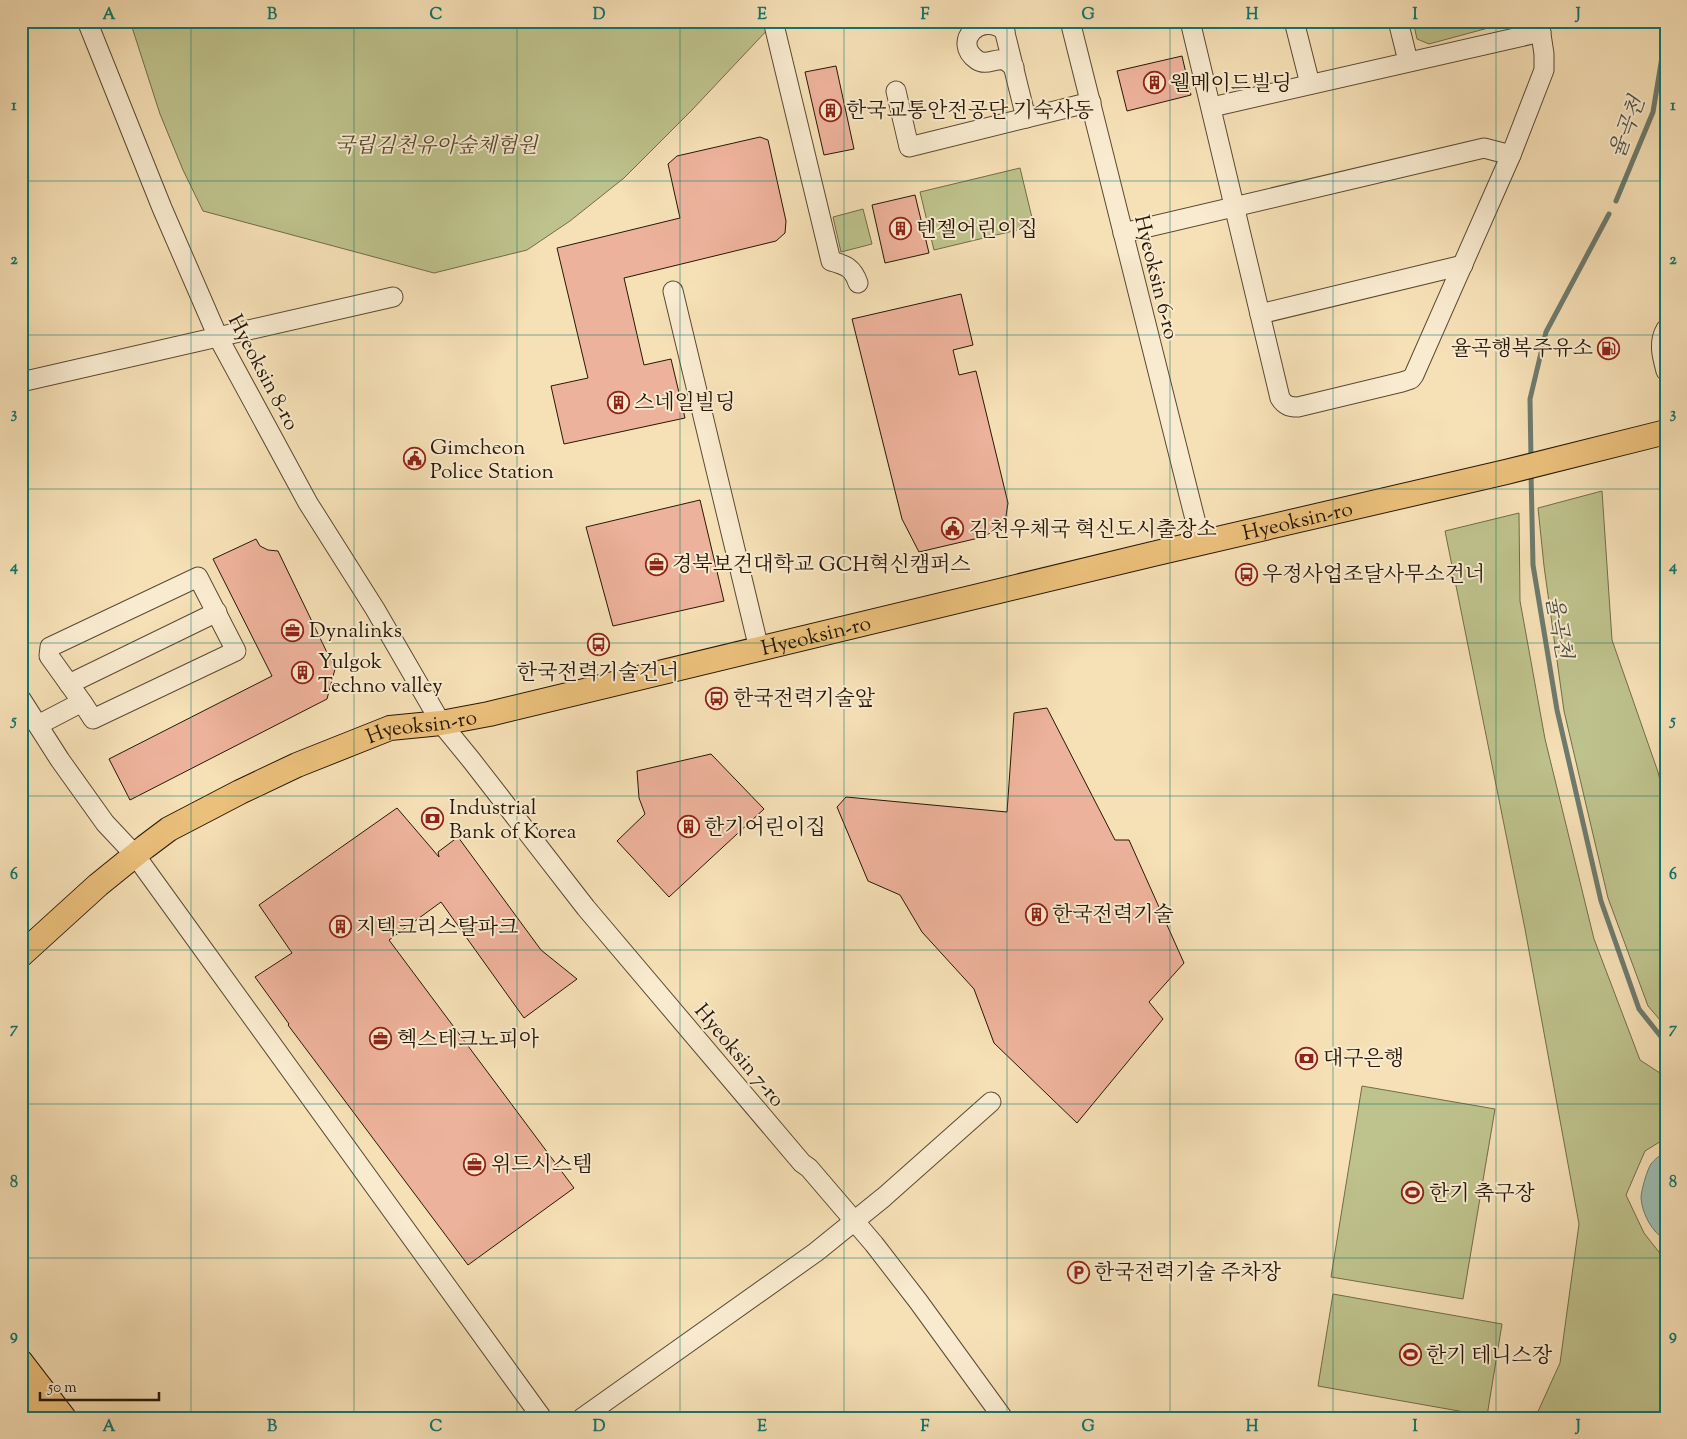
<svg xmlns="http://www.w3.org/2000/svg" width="1687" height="1439" font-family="'Sorts Mill Goudy','Noto Serif KR',serif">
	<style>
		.green { fill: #bec28c; stroke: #726c49 }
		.water { fill: #9dbdb1; stroke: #6e7b6d }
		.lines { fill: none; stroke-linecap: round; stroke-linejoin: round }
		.stream { stroke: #6e7b6d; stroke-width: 5 }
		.building { fill: #edb29b; stroke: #271706 }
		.minor-casing { stroke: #5b4932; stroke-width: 21 }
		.major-casing { stroke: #271706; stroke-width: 26 }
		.minor { stroke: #f9ebd0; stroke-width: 19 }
		.major { stroke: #ebc07b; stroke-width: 24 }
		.grid { fill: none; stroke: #0f766e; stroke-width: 1; stroke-opacity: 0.55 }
		.labels { text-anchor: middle; stroke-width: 4; stroke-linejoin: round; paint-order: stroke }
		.poi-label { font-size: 21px; fill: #271706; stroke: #f9ebd0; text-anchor: start }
		.park-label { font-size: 21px; font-style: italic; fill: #544a2e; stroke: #f9ebd0 }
		.street-label { font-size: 21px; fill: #271706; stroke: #f9ebd0 }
		.water-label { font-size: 22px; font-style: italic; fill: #505142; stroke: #f9ebd0 }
		.neatline { fill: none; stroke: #0f766e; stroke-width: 2 }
		.grid-label { font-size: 16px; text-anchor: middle; font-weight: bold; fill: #0f766e }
	</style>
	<rect width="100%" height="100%" fill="#f6e0b6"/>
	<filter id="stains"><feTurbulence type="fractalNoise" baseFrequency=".004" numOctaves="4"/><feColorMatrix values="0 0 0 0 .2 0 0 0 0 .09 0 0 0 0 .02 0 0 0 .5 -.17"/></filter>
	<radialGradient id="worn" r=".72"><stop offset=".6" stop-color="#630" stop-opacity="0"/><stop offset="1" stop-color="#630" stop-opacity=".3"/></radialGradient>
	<!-- green -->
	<g class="green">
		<polygon points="130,21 777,21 771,26 691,111 624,178 570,221 527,250 434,273 203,211 183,170 160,114"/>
		<polygon points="1413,21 1514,21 1429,44 1417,39"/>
		<polygon points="1020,168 1034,226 934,250 920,192"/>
		<polygon points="863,209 872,244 841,252 833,217"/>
		<polygon points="1602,491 1612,640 1658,772 1666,806 1666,1027 1648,1006 1608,898 1564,711 1544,566 1538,508"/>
		<polygon points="1519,513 1520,601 1545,739 1594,939 1640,1060 1666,1077 1666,1138 1645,1151 1626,1195 1644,1233 1666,1261 1666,1418 1535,1418 1560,1363 1579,1224 1525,929 1445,531"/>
		<polygon points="1362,1086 1495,1109 1463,1299 1331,1277"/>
		<polygon points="1333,1294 1502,1324 1487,1416 1318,1386"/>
	</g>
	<!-- water -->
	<path class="water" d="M1666,1152V1240C1652,1233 1642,1213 1641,1198C1641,1191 1647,1170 1651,1164C1654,1160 1661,1154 1666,1152Z"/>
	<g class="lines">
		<!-- stream -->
		<g class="stream">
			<polyline points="1616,201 1653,112 1666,33"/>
			<polyline points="1531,459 1530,399 1546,332 1609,214"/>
			<polyline points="1531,472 1533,565 1557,710 1601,901 1639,1009 1666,1043"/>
		</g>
	</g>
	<!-- building -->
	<g class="building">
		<polygon points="1182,56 1191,95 1127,111 1117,71"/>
		<polygon points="836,66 854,149 824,155 805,72"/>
		<polygon points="760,137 768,140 786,221 785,233 776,241 624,278 644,365 671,359 685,418 564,444 551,386 588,378 557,248 680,218 668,164 677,156"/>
		<polygon points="915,195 929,253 885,263 872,205"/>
		<polygon points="961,294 973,345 953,350 959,375 976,371 1008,503 1006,516 999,528 983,537 919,552 902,519 852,319"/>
		<polygon points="700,500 724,601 613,626 586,527"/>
		<polygon points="256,539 260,546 268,550 278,551 335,669 327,699 130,800 109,759 272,676 213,559"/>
		<polygon points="1047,708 1115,840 1129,840 1184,963 1149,1002 1163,1019 1077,1123 994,1043 974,989 922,932 900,895 868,881 837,807 846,797 1007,812 1014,713"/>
		<polygon points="711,754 764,809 669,897 617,841 645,814 639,798 637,771"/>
		<polygon points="397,808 439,857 438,852 458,837 541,950 577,979 524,1018 441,902 389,940 574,1188 468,1265 288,1025 289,1024 255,977 292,953 259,905"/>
	</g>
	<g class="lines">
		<defs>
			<g id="minor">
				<polyline points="87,21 162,208 218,337 308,503 375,609 441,723 472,761 586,908 802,1163 809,1168 874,1244 918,1301 1003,1418"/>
				<polyline points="1002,21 1026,118"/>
				<polyline points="1070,21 1201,543"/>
				<path d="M1190,21L1280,398C1285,406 1290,407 1298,407L1402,382L1411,379L1414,375L1511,155L1544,70V54L1539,21"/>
				<polyline points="1294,21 1310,84"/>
				<polyline points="1398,21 1408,61"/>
				<path d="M775,29L831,261C846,265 853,268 858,283"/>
				<path d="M1005,31C981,11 951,42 977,60C986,66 995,58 1004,60C1007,61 1011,65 1014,67"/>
				<polyline points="896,91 909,147 1091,102"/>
				<polyline points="1212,107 1541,32"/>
				<polyline points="1123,233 1484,148 1511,155"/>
				<polyline points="673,291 759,649"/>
				<polyline points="1260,314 1463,265"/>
				<path d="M1666,329C1658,342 1662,356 1666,371"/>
				<polyline points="21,382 393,297"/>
				<polyline points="69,684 217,612"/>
				<polyline points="21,699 60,760 105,823 135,855 542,1418"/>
				<polyline points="38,725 82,702 93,719 236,651 198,577 50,647 49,656 82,702"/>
				<polyline points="582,1418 816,1252 884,1197 991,1102"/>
			</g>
			<g id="major">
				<path id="s1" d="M21,955L98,885L145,847L169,829L240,792L297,765L390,728L441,723L489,714L1157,553L1506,472L1666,432"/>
				<polyline points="21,1362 64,1418"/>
				<polyline points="21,1399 35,1418"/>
			</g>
		</defs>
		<!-- minor casing -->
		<use href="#minor" class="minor-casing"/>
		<!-- major casing -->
		<use href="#major" class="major-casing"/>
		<!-- minor -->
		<use href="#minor" class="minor"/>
		<!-- major -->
		<use href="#major" class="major"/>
	</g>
	<!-- grid -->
	<path class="grid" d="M191,21V1418M354,21V1418M517,21V1418M680,21V1418M844,21V1418M1007,21V1418M1170,21V1418M1333,21V1418M1496,21V1418M21,181H1666M21,335H1666M21,489H1666M21,643H1666M21,796H1666M21,950H1666M21,1104H1666M21,1258H1666"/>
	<!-- icons -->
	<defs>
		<symbol id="building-ring" viewBox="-11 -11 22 22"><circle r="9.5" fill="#f9ebd0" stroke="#8f2418" stroke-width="1.5"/><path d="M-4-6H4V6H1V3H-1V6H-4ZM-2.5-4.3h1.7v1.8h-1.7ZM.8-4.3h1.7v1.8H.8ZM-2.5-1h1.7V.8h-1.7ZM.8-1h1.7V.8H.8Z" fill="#8f2418"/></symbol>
		<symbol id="fuel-ring" viewBox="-11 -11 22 22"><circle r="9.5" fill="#f9ebd0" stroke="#8f2418" stroke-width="1.5"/><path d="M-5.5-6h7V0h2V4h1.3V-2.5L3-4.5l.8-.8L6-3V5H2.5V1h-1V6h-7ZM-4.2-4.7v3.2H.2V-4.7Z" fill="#8f2418"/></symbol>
		<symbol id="civic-ring" viewBox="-11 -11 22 22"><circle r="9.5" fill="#f9ebd0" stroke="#8f2418" stroke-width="1.5"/><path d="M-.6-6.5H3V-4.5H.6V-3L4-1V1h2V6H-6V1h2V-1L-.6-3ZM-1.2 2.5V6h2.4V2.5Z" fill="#8f2418"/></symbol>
		<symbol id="office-ring" viewBox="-11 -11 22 22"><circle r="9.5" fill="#f9ebd0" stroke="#8f2418" stroke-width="1.5"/><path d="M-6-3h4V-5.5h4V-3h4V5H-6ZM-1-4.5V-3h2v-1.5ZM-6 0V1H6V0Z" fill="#8f2418"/></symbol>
		<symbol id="bus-ring" viewBox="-11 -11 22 22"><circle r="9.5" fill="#f9ebd0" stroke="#8f2418" stroke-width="1.5"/><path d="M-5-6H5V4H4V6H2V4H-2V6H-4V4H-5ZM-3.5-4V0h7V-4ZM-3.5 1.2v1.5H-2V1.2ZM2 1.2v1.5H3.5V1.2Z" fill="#8f2418"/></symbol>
		<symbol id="bank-ring" viewBox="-11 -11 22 22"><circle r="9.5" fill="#f9ebd0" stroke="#8f2418" stroke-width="1.5"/><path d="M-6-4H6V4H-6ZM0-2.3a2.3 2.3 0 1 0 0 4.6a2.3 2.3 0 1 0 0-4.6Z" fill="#8f2418"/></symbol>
		<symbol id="stadium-ring" viewBox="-11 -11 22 22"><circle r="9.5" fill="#f9ebd0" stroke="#8f2418" stroke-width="1.5"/><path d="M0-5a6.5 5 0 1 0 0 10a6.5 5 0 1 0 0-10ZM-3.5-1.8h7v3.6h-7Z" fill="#8f2418"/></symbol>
		<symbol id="parking-ring" viewBox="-11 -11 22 22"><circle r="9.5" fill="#f9ebd0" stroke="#8f2418" stroke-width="1.5"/><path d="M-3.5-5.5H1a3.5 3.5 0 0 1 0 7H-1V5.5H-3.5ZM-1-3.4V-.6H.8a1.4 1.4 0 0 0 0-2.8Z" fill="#8f2418"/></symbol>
	</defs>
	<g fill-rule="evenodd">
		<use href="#building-ring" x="1142" y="70" width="25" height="25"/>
		<use href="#building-ring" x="818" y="98" width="25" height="25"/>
		<use href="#building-ring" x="888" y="216" width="25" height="25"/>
		<use href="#fuel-ring" x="1596" y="336" width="25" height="25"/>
		<use href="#building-ring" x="606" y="390" width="25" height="25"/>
		<use href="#civic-ring" x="402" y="446" width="25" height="25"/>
		<use href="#civic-ring" x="940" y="516" width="25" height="25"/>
		<use href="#office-ring" x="644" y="552" width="25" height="25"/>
		<use href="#bus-ring" x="1234" y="562" width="25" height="25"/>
		<use href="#office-ring" x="280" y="618" width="25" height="25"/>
		<use href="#bus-ring" x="586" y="632" width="25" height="25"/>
		<use href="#building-ring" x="290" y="660" width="25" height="25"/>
		<use href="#bus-ring" x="704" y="686" width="25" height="25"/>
		<use href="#bank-ring" x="420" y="806" width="25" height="25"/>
		<use href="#building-ring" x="676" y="814" width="25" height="25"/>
		<use href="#building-ring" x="1024" y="902" width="25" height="25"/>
		<use href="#building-ring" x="328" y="914" width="25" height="25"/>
		<use href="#office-ring" x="368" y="1026" width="25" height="25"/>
		<use href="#bank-ring" x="1294" y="1046" width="25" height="25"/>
		<use href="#office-ring" x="462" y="1152" width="25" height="25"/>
		<use href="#stadium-ring" x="1400" y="1180" width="25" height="25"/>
		<use href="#parking-ring" x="1066" y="1260" width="25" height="25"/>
		<use href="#stadium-ring" x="1398" y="1342" width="25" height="25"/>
	</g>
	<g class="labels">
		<!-- poi labels -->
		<g class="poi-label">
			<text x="1170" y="90">웰메이드빌딩</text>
			<text x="846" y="117">한국교통안전공단 기숙사동</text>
			<text x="916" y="236">텐젤어린이집</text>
			<text x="1593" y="355" text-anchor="end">율곡행복주유소</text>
			<text x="634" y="409">스네일빌딩</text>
			<text x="430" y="454">Gimcheon<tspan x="430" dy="24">Police Station</tspan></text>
			<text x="969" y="536">김천우체국 혁신도시출장소</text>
			<text x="672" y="571">경북보건대학교 GCH혁신캠퍼스</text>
			<text x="1262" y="581">우정사업조달사무소건너</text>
			<text x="309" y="637">Dynalinks</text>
			<text x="318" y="668">Yulgok<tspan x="318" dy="24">Techno valley</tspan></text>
			<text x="598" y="679" text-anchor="middle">한국전력기술건너</text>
			<text x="733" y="705">한국전력기술앞</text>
			<text x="449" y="814">Industrial<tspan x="449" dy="24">Bank of Korea</tspan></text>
			<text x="704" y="834">한기어린이집</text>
			<text x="1052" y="921">한국전력기술</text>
			<text x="356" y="934">지텍크리스탈파크</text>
			<text x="397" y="1046">헥스테크노피아</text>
			<text x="1323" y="1065">대구은행</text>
			<text x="491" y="1171">위드시스템</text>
			<text x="1429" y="1200">한기 축구장</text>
			<text x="1094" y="1279">한국전력기술 주차장</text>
			<text x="1426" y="1362">한기 테니스장</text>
		</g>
		<!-- park labels -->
		<g class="park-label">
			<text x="436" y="152">국립김천유아숲체험원</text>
		</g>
		<!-- street labels -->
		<g class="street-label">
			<text transform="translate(1157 277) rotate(76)" y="7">Hyeoksin 6-ro</text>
			<text transform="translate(264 372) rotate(62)" y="7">Hyeoksin 8-ro</text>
			<text dy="7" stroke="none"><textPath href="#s1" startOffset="1369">Hyeoksin-ro</textPath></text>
			<text dy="7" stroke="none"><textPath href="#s1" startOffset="874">Hyeoksin-ro</textPath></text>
			<text dy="7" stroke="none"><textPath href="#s1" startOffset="469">Hyeoksin-ro</textPath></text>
			<text transform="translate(740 1055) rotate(50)" y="7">Hyeoksin 7-ro</text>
		</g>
		<!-- water labels -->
		<g class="water-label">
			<text transform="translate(1626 127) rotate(-70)" y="8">율곡천</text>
			<text transform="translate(1560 627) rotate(80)" y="8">율곡천</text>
		</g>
	</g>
	<!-- margin -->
	<rect width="1687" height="1439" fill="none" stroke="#f6e0b6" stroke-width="55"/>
	<!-- scale -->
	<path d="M40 1392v8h119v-8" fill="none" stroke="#271706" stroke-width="2.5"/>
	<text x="48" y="1392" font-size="15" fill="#271706" stroke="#f9ebd0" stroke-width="4" paint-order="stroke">50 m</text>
	<rect x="28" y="28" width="1632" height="1384" class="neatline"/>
	<g class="grid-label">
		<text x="109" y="19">A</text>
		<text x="272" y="19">B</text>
		<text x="436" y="19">C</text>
		<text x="599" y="19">D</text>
		<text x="762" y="19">E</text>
		<text x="925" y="19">F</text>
		<text x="1088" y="19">G</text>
		<text x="1252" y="19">H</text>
		<text x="1415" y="19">I</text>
		<text x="1578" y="19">J</text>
		<text x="14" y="110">1</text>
		<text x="1673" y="110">1</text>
		<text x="14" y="264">2</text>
		<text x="1673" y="264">2</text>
		<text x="14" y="418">3</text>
		<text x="1673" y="418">3</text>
		<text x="14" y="571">4</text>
		<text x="1673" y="571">4</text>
		<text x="14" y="725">5</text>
		<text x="1673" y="725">5</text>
		<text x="14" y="879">6</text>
		<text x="1673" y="879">6</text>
		<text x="14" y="1033">7</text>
		<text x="1673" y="1033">7</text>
		<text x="14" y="1187">8</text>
		<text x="1673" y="1187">8</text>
		<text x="14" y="1340">9</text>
		<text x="1673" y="1340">9</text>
		<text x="109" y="1431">A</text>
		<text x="272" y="1431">B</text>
		<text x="436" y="1431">C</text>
		<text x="599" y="1431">D</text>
		<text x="762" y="1431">E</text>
		<text x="925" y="1431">F</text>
		<text x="1088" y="1431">G</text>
		<text x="1252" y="1431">H</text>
		<text x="1415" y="1431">I</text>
		<text x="1578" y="1431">J</text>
	</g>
	<rect width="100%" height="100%" filter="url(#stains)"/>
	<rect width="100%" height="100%" fill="url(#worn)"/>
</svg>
